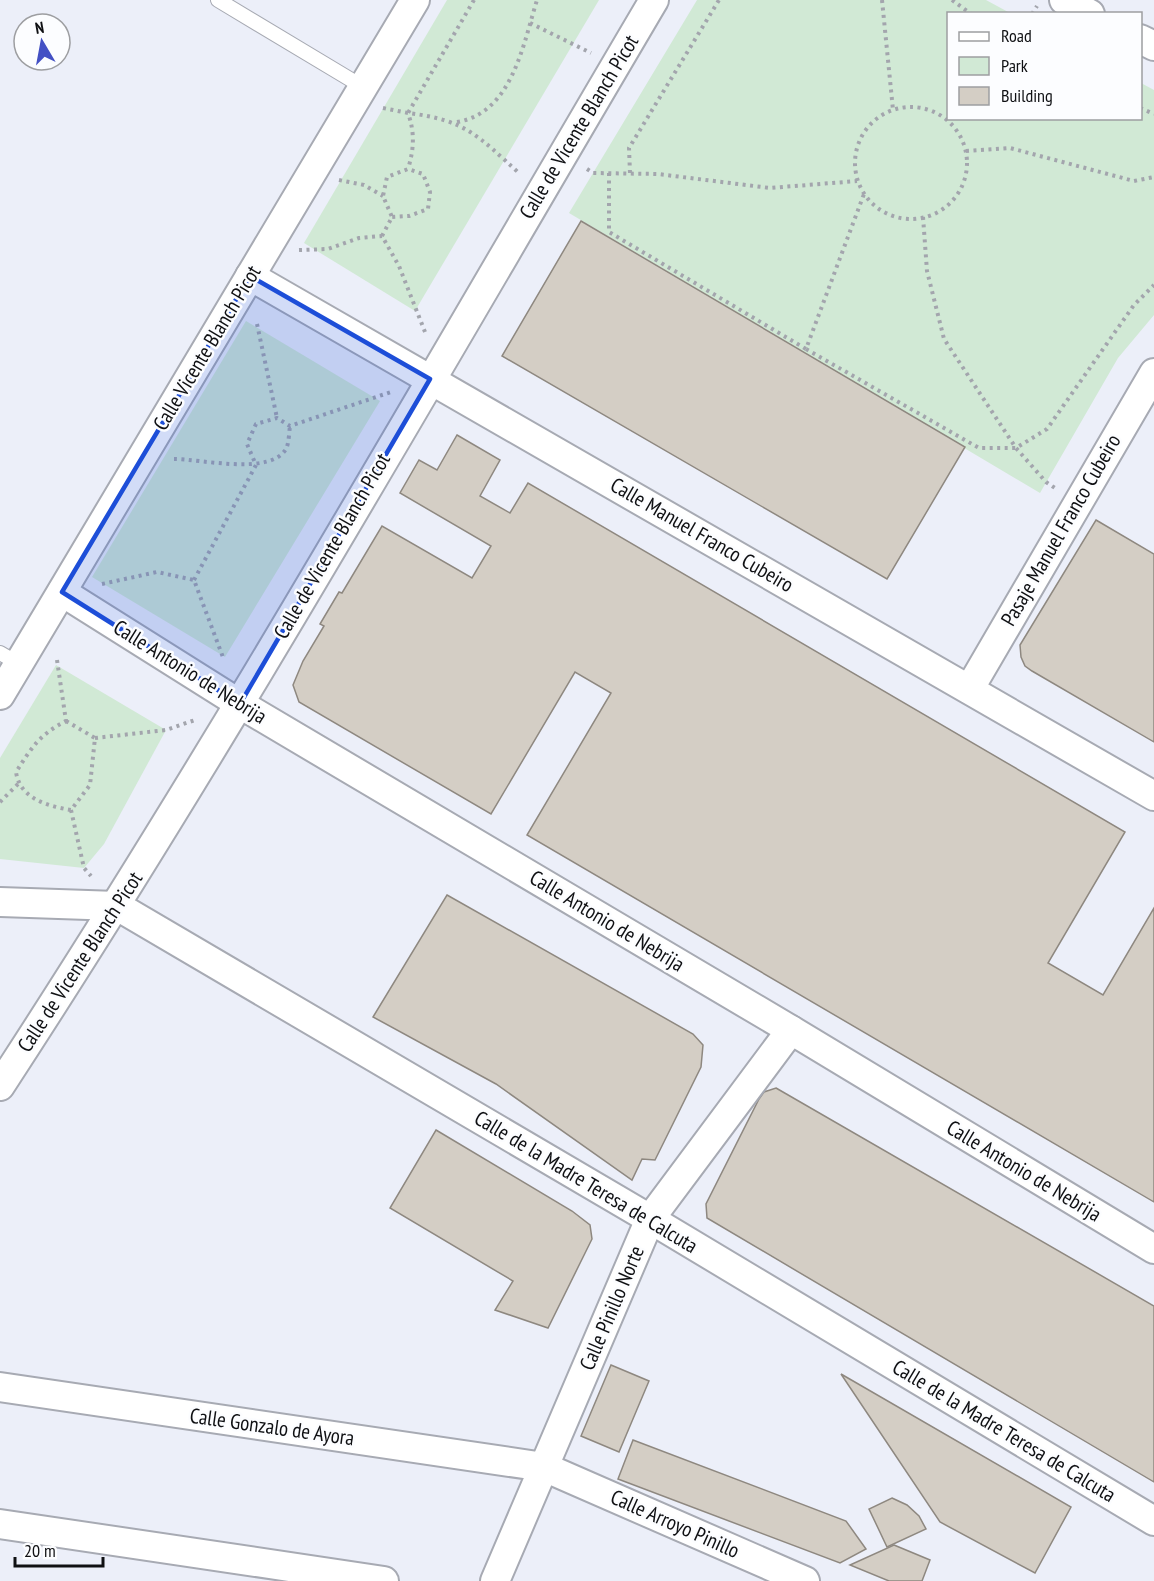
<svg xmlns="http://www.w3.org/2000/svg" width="1154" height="1581" font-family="'PT Sans Narrow',sans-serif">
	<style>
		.green { fill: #d1e9d5 }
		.building { fill: #d4cec5; stroke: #8e8880; stroke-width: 1.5 }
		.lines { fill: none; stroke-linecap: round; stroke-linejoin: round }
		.lane-casing { stroke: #a7aab3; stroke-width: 16 }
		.street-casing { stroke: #a7aab3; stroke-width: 32 }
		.path { stroke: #a3a5ad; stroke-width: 4; stroke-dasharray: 3 4.5; stroke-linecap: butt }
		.lane { stroke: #fff; stroke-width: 14 }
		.street { stroke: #fff; stroke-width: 28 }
		.marked { fill: #1d4ed8; fill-opacity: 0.2; stroke: #1d4ed8; stroke-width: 4.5; stroke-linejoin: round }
		.labels { text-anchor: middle; stroke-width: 5; stroke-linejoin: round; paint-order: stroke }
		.street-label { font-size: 21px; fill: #0f1013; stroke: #fcfdff }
	</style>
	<rect width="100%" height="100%" fill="#eceff9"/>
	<!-- green -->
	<g class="green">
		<polygon points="447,0 599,0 415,311 304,243"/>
		<polygon points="697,0 986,0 1010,13 948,14 948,118 1140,118 1141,83 1154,90 1154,315 1118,358 1040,493 569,213"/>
		<polygon points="246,321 380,401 225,657 92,577"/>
		<polygon points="56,665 166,730 104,844 84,868 0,859 0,758"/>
	</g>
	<!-- building -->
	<g class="building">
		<polygon points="581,221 965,447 887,579 502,356"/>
		<polygon points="457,435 500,460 480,496 510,513 528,483 1125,832 1048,963 1103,995 1154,908 1154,1202 527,835 611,693 575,672 491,814 299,702 293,685 303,661 324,626 320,624 339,592 342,593 382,526 472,578 491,546 400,493 419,460 437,470"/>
		<polygon points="1096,520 1154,554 1154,742 1032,671 1025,666 1021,657 1020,645"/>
		<polygon points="447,895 693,1034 703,1045 701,1067 655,1160 642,1159 632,1180 496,1084 373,1017"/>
		<polygon points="776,1088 1154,1306 1154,1482 707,1218 706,1204 759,1099 764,1092"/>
		<polygon points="436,1130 572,1211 590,1225 592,1239 548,1328 495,1310 513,1281 390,1208"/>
		<polygon points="611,1365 649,1381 619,1452 581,1436"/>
		<polygon points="841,1374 1071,1507 1035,1573 940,1522"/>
		<polygon points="633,1440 846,1521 866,1549 840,1563 618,1479"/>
		<polygon points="892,1498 907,1505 919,1516 926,1529 887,1547 869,1509"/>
		<polygon points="894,1545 930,1560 922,1581 889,1581 850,1565"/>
	</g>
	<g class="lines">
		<defs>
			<g id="lane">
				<polyline points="218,0 363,87"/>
				<polyline points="0,653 19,664"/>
			</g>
			<g id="street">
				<polyline points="1064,0 1090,14"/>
				<polyline points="1140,39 1154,46"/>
				<polyline points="250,276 1154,796"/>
				<polyline points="62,592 240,704 791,1030 1154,1249"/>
				<polyline points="970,688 1154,373"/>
				<polyline points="0,695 415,0"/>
				<polyline points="0,902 117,906 650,1219 1154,1521"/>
				<path d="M0,1086C231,732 439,364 654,0"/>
				<polyline points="0,1387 544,1467 805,1581"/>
				<polyline points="0,1524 384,1581"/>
				<polyline points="495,1581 650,1219 791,1030"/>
			</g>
		</defs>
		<!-- lane casing -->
		<use href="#lane" class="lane-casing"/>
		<!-- street casing -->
		<use href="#street" class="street-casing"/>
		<!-- path -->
		<g class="path">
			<path d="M474,0L408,113C466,120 478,136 520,174"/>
			<polyline points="882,0 893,110"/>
			<polyline points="952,0 971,14"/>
			<polyline points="1032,14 1037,6"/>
			<polyline points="530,23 591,53"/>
			<circle cx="911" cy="163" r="56"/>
			<path d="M383,108L408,113C415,133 414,149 408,169"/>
			<polyline points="1140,108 1154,114"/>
			<path d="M457,122C512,113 523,45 537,0"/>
			<polyline points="966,151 1010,148 1134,181 1154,177"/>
			<polyline points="587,169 593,173 658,174 770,188 857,181"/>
			<polyline points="609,173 609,232 806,349 864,194"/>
			<polyline points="630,173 629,148 719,0"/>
			<polyline points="339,180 364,185 383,196"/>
			<polyline points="923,217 927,271 944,339 1016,448 1046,482 1055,488"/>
			<polyline points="382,236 392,217 383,196 387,177 408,169 423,174 430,192 428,209 409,216 392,217"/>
			<polyline points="299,250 328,249 359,238 382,236 399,266 425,332"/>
			<polyline points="257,324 277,418"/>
			<polyline points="806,349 979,448 1016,448 1047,429 1134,305 1154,285"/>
			<path d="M174,459C201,459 270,476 286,449C289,443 289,433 290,426"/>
			<polyline points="194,580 256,465 247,444 256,424 277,418 290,426 391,392"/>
			<polyline points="102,584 157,572 194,580 224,660"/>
			<polyline points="57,660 66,721"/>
			<path d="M66,721L95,738L90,785L71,810C48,806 20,799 16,772C32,747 39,735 66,721Z"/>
			<polyline points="95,738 166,730 195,720"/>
			<polyline points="0,802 18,784"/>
			<polyline points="71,810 84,868 91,876"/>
		</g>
		<!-- lane -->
		<use href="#lane" class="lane"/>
		<!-- street -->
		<use href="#street" class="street"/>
	</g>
	<!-- marked area -->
	<path class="marked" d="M250,276L430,379L240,704L62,592Z"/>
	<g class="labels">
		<!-- street labels -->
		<g class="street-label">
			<text transform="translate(579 127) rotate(-59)" y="7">Calle de Vicente Blanch Picot</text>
			<text transform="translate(207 348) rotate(-59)" y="7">Calle Vicente Blanch Picot</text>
			<text transform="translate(1061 530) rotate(-60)" y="7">Pasaje Manuel Franco Cubeiro</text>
			<text transform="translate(702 535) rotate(30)" y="7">Calle Manuel Franco Cubeiro</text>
			<text transform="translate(332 546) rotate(-60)" y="7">Calle de Vicente Blanch Picot</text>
			<text transform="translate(190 672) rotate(32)" y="7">Calle Antonio de Nebrija</text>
			<text transform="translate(607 921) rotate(31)" y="7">Calle Antonio de Nebrija</text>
			<text transform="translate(80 962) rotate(-57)" y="7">Calle de Vicente Blanch Picot</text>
			<text transform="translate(1024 1171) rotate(31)" y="7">Calle Antonio de Nebrija</text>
			<text transform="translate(586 1182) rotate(31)" y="7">Calle de la Madre Teresa de Calcuta</text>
			<text transform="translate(612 1308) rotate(-67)" y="7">Calle Pinillo Norte</text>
			<text transform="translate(272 1427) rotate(8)" y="7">Calle Gonzalo de Ayora</text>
			<text transform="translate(1004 1431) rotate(31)" y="7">Calle de la Madre Teresa de Calcuta</text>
			<text transform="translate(675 1524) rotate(24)" y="7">Calle Arroyo Pinillo</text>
		</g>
	</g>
	<!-- legend -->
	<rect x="947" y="12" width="195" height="108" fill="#fcfdff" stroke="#9d9ea1" stroke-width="1.5"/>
	<rect x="959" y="32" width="30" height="9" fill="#ffffff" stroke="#9d9ea1" stroke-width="1.5"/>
	<text x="1001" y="42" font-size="18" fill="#0f1013">Road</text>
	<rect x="959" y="57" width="30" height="18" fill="#d1e9d5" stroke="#9d9ea1" stroke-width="1.5"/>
	<text x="1001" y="72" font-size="18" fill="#0f1013">Park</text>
	<rect x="959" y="87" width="30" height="18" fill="#d4cec5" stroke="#9d9ea1" stroke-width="1.5"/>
	<text x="1001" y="102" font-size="18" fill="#0f1013">Building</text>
	<!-- north arrow -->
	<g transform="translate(42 42) rotate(350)"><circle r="28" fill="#fcfdff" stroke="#9d9ea1" stroke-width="1.5"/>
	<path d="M0-4.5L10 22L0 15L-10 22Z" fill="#4350c4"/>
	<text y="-9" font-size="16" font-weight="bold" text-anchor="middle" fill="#0f1013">N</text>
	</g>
	<!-- scale -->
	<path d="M15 1557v9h88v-9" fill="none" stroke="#0f1013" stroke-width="3"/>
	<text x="24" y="1557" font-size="18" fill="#0f1013" stroke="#fcfdff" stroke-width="4.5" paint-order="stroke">20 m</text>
</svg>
